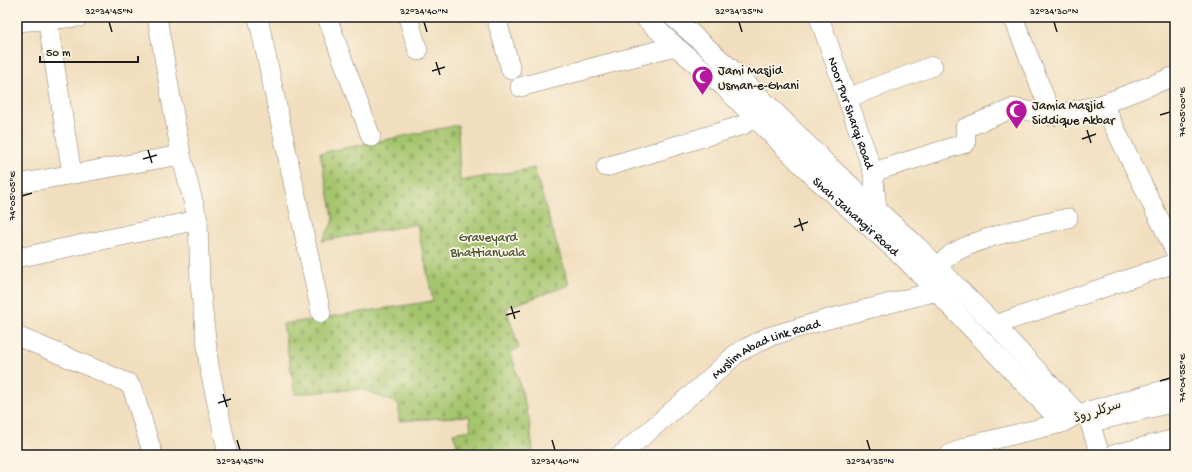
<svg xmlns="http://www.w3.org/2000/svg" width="1192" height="472" font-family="'Gochi Hand','Playpen Sans Arabic',sans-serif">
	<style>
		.cemetery { fill: url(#cemetery-stones); stroke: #607044 }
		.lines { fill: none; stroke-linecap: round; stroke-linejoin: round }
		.minor-casing { stroke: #867d6d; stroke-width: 20 }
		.minor { stroke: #fff; stroke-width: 19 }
		.ticks { fill: none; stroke: #1c1c1c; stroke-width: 1.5 }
		.labels { text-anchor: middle; stroke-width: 3.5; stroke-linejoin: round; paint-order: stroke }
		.poi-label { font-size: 13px; fill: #1c1c1c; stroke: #fcf5e5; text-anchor: start }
		.street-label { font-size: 13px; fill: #1c1c1c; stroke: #fcf5e5 }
		.park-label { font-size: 13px; fill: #4c5738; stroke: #fcf5e5 }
		.neatline { fill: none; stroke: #1c1c1c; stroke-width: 1.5 }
		.ticks-label { font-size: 10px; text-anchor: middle; fill: #1c1c1c }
	</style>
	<defs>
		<pattern id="cemetery-stones" width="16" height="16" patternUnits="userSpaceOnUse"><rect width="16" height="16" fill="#a5c56d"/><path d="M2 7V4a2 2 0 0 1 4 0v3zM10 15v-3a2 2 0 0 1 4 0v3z" fill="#8da95e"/></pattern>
	</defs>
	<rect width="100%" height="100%" fill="#fcf5e5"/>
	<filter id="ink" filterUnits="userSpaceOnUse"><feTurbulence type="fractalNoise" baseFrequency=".025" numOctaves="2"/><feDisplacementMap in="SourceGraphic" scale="8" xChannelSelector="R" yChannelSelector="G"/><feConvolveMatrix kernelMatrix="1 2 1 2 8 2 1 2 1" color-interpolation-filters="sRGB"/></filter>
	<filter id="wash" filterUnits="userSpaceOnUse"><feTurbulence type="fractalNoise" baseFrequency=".012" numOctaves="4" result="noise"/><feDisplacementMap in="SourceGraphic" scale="16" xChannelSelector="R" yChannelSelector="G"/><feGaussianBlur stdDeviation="0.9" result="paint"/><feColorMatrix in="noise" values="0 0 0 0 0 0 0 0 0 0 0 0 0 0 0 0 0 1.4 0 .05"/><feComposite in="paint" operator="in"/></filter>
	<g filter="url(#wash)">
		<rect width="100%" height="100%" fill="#f1debe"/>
		<!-- cemetery -->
		<polygon class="cemetery" points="458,125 460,181 534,168 569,285 506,308 519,348 511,352 529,419 533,451 506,455 460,455 453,433 471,430 469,416 399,421 399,404 361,389 295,394 283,324 433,301 417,224 322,241 334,220 320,153"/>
	</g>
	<g filter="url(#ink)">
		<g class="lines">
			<defs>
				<g id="minor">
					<polyline points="47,17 72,174"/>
					<polyline points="258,17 321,313"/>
					<polyline points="327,17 371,137"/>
					<polyline points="408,17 418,51"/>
					<polyline points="496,17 511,70"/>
					<path id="s1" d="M644,17L675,46L724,87L815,178L905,259L1062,423"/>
					<polyline points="673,17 737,74 828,165 917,246 995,325 1078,414"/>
					<path id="s2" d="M819,17L873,172L877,209L874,213"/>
					<polyline points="1013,17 1052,116"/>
					<polyline points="17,22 79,17"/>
					<polyline points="1175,76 1103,104 1175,251"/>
					<polyline points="520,87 675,46"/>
					<polyline points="847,98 933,66"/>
					<polyline points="606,167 743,125 754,116"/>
					<polyline points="873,172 966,143 965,128 1014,108 1052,116 1103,104"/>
					<polyline points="17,184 181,155 157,17"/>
					<polyline points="198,220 200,284 209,366 228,455"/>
					<polyline points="17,258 198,220 181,155"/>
					<path d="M937,265C943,261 949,256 955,252C985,235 1034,226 1068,218"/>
					<polyline points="995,325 1175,263"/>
					<polyline points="17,336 128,383 133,390 153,455"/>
					<polyline points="1093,422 1175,402"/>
					<polyline points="1090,423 1100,455"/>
					<path id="s3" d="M621,455L707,381L737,353L768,337L821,321L937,291"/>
					<polyline points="949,455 971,445 1062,423 1078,414 1175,387"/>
					<polyline points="1112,455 1175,439"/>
				</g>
			</defs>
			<!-- minor casing -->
			<use href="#minor" class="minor-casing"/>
			<!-- minor -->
			<use href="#minor" class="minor"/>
		</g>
	</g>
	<!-- ticks -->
	<path class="ticks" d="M109,22L112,32M424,22L427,32M739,22L742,32M1054,22L1057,32M436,62L440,75M432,71L445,67M1160,115L1170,112M1087,130L1091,143M1082,139L1096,134M148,150L152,163M143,159L157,155M22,196L32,193M799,218L803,231M794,227L808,222M511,306L515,319M506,315L520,311M1160,381L1170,378M223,394L227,407M218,403L231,399M237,440L240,450M552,440L555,450M867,440L870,450"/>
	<!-- icons -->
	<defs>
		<symbol id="mosque-pin" viewBox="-11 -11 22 30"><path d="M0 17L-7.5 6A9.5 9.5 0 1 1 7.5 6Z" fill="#b5179e" stroke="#fcf5e5"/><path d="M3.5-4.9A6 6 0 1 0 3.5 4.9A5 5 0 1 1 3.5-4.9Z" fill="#fff"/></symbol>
	</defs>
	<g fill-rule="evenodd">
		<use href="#mosque-pin" x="690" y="64" width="25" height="34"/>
		<use href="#mosque-pin" x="1004" y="98" width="25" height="34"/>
	</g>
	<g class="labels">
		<!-- poi labels -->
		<g class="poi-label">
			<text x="718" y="74">Jami Masjid<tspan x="718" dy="15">Usman-e-Ghani</tspan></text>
			<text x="1032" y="109">Jamia Masjid<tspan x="1032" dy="15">Siddique Akbar</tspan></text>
		</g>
		<!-- street labels -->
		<g class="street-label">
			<text dy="5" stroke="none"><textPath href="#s2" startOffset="101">Noor Pur Sharqi Road</textPath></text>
			<text dy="5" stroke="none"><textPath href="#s1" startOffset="291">Shah Jahangir Road</textPath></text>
			<text dy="5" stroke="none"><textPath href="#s3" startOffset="182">Muslim Abad Link Road</textPath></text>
			<text transform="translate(1097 410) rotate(-18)" y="5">سرکلر روڈ</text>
		</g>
		<!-- park labels -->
		<g class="park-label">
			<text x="488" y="241">Graveyard<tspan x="488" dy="15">Bhattianwala</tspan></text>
		</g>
	</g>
	<!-- margin -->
	<rect width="1192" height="472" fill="none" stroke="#fcf5e5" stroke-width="44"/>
	<!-- scale -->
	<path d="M40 56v6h98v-6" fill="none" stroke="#1c1c1c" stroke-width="2"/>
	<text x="46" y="56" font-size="12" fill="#1c1c1c" stroke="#fcf5e5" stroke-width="3" paint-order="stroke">50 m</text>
	<rect x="22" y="22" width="1148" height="428" class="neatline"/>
	<g class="ticks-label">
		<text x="109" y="14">32°34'45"N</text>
		<text x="424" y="14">32°34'40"N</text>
		<text x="739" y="14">32°34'35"N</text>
		<text x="1054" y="14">32°34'30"N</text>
		<text transform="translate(1181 112) rotate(-90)" y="4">74°05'00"E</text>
		<text transform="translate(11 196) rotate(-90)" y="4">74°05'05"E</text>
		<text transform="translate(1181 378) rotate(-90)" y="4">74°04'55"E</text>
		<text x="240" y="464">32°34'45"N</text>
		<text x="555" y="464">32°34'40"N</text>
		<text x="870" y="464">32°34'35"N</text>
	</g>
</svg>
